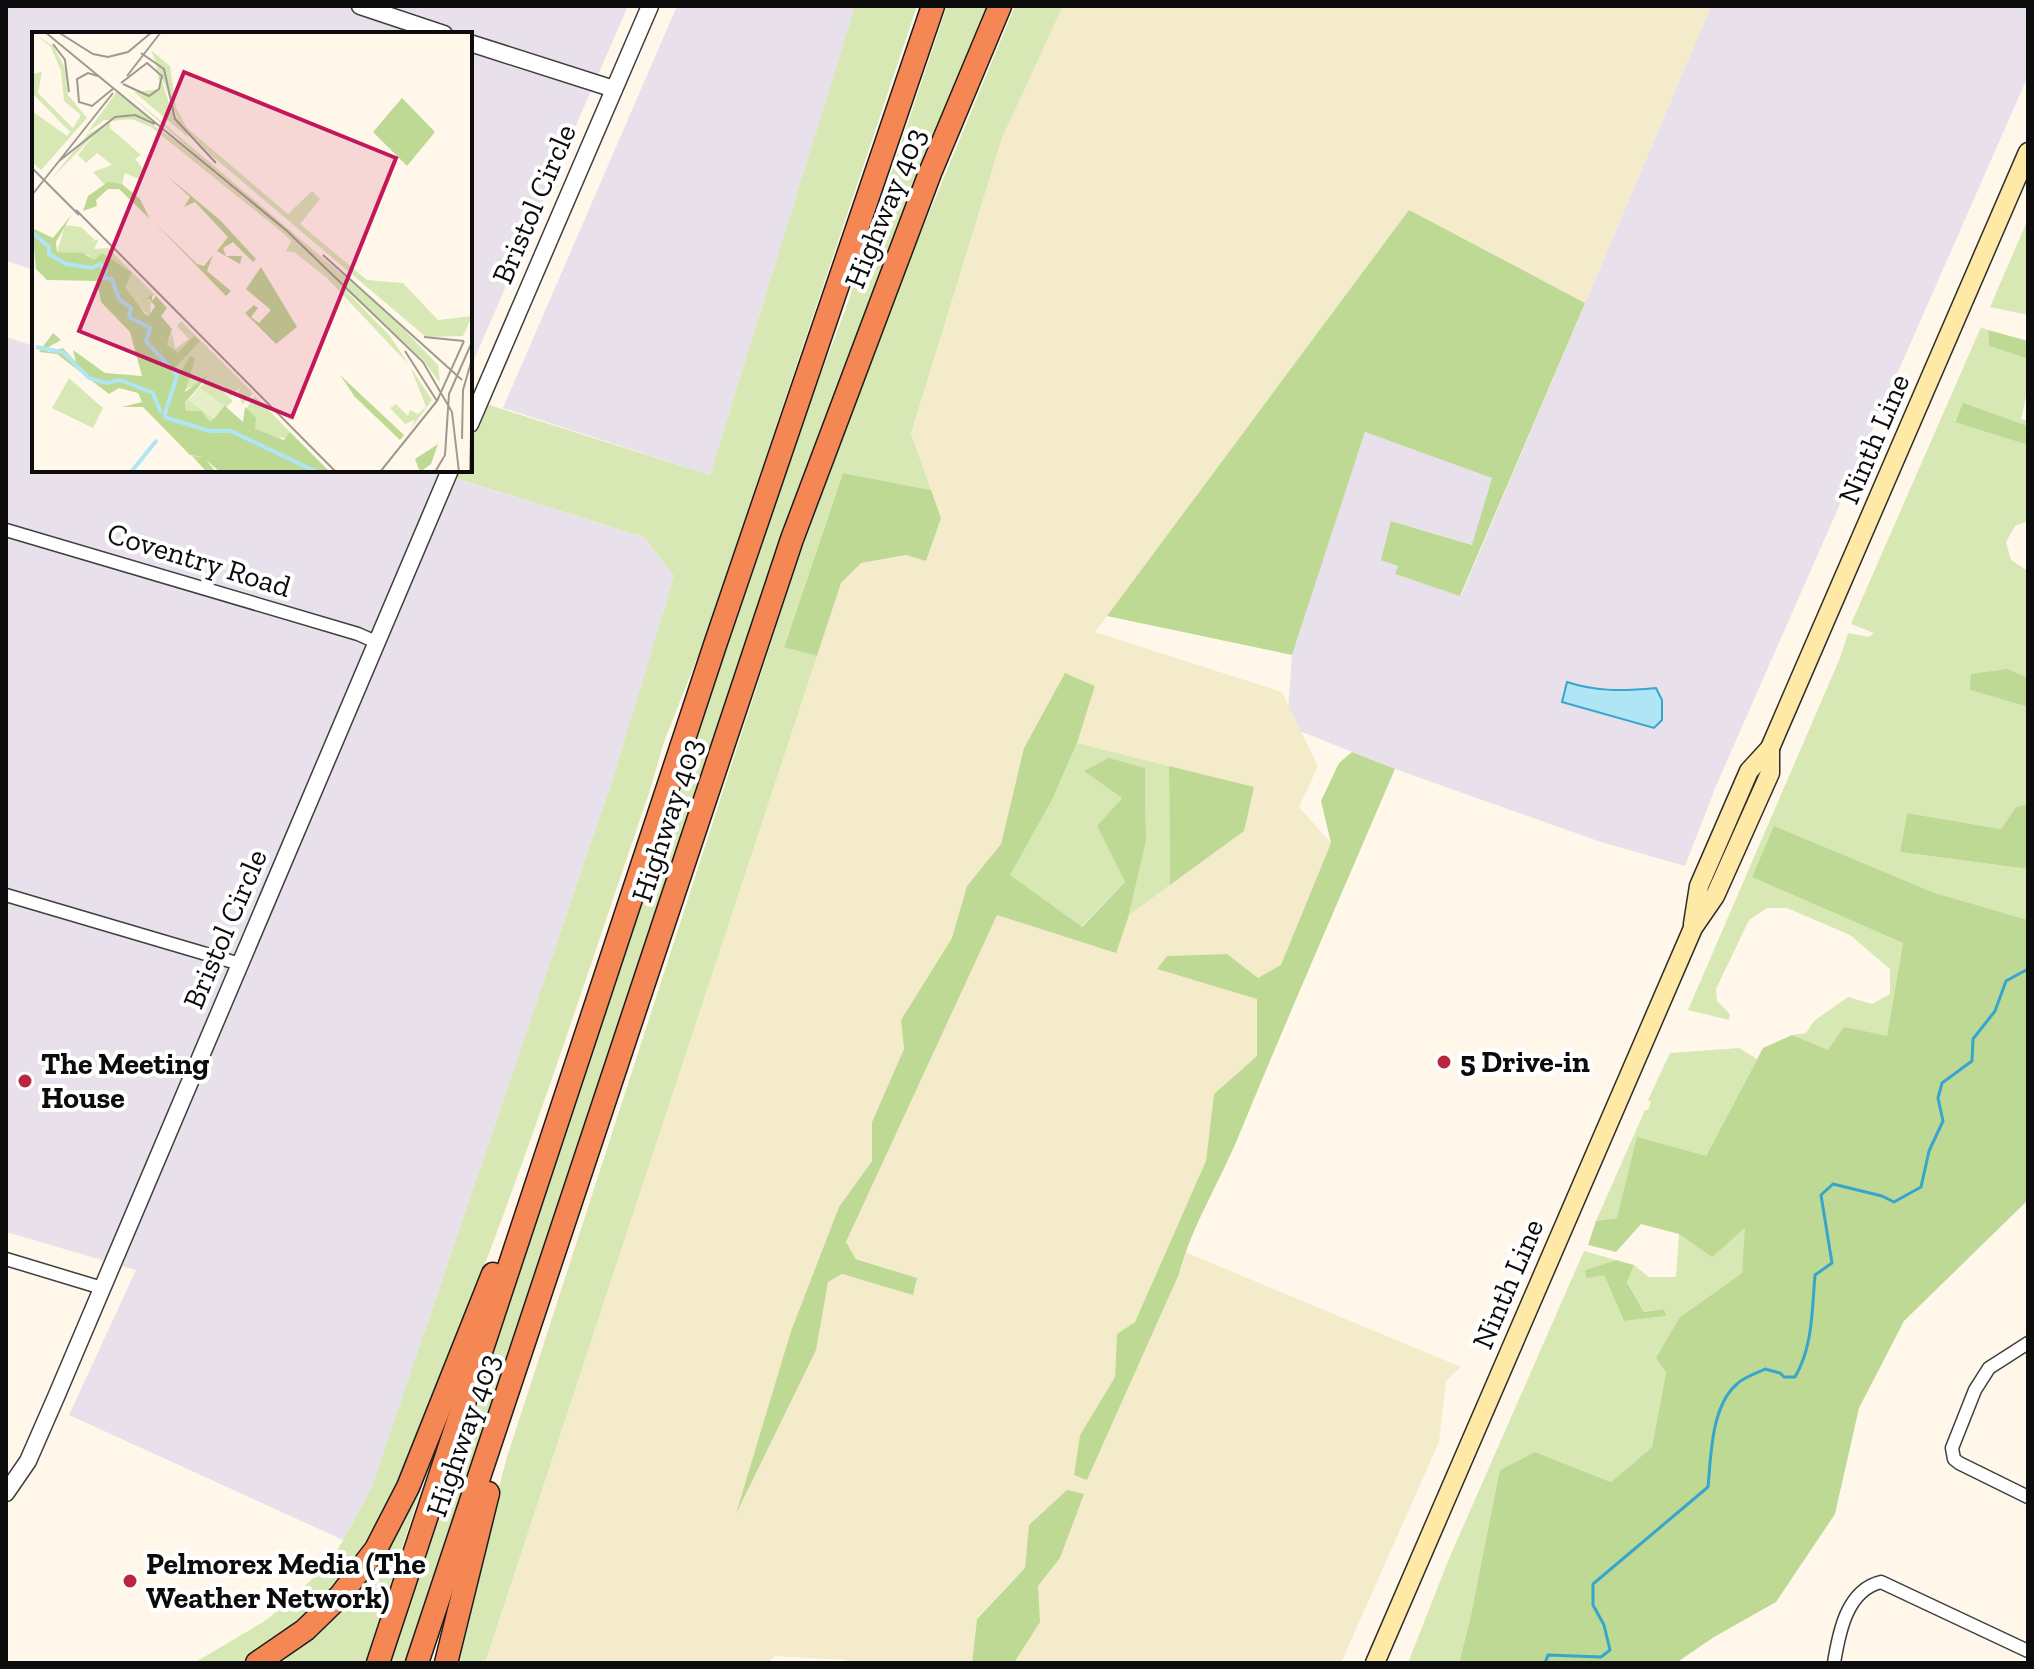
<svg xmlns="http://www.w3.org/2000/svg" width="2034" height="1669" font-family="'Zilla Slab',serif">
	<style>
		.industrial { fill: #e8e0eb }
		.farmland { fill: #f4ebcb; fill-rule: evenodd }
		.green { fill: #d7e8b5 }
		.forest { fill: #bdd994 }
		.water { fill: #b0e5f6; stroke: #37a5cc; stroke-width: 2 }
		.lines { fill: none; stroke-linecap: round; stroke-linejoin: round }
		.stream { stroke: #37a5cc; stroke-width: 3 }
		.minor-casing { stroke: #3f3f3f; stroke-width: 15 }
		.tertiary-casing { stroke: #3f3f3f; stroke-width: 19 }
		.secondary-casing { stroke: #2e2e2e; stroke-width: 21 }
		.motorway-casing { stroke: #1d1d1d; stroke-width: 25 }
		.minor { stroke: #fff; stroke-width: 12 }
		.tertiary { stroke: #fff; stroke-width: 16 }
		.secondary { stroke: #ffe9a6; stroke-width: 18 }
		.motorway { stroke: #f48754; stroke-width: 22 }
		.poi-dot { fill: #ba2540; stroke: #fff; stroke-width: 3 }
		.labels { text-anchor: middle; stroke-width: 8; stroke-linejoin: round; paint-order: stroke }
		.street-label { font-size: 30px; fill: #0c0c0c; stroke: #fff }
		.poi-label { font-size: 30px; font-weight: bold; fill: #0c0c0c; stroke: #fff; text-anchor: start }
		.inset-river { fill: none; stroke: #b0e5f6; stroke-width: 4 }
		.inset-road { fill: none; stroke: #9e9a91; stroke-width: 2 }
		.view { fill: #c2185b; fill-opacity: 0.15; stroke: #c2185b; stroke-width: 4 }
		.inset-edge { fill: none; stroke: #0c0c0c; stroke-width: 4 }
	</style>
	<rect width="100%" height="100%" fill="#fff8ea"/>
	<!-- industrial -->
	<g class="industrial">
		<polygon points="6,6 628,6 470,369 470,34 34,34 34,270 6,261"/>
		<polygon points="677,6 855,6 710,475 503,408"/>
		<polygon points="1711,6 2028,6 2028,76 1716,786 1685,866 1601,842 1395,769 1287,726 1292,655 1365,432 1492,478 1473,545 1392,521 1398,566 1395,574 1461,596"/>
		<polygon points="6,337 34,346 34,470 428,470 644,537 674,576 614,775 371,1489 343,1540 69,1415 136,1270 6,1232"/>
	</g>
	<!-- farmland -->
	<path class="farmland" d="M1063,6H1711L1585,303L1409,211L1095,632L1282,692L1318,766L1299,807L1331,843L1281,966L1258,978L1226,954L1168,956L1157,969L1258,999L1257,1056L1214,1094L1206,1161L1135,1322L1117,1334L1115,1377L1080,1435L1074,1475L1087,1480L1179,1274L1185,1252L1461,1367L1446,1381L1439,1442L1341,1663H1014L1039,1622L1038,1586L1060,1558L1083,1495L1067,1490L1030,1525L1025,1568L977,1618L972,1663H848L846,1660L775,1656L768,1663H485L841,583L861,563L906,555L926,561L941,518L911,435L1002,138ZM1065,673L1095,686L1077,743L1253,787L1244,831L1129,915L1115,952L997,914L846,1242L856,1258L916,1278L913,1294L841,1274L828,1282L739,1508L791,1331L839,1207L872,1161V1122L904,1049L901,1020L952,938L967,886L1001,844L1024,748Z"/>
	<!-- green -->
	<g class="green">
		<path d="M855,6H917L705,638L664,742L650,790C586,977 526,1165 452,1348C418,1432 388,1520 331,1591C317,1609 264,1656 243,1663C229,1667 209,1663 194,1663L268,1619L331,1562L371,1489L614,775L674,576L644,537L455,478L459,470H470V443L486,404L710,475Z"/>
		<polygon points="947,6 992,6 817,438 534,1274 408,1663 388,1663 798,433 845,311"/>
		<polygon points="1015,6 1063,6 1002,138 911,434 931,490 843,473 784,646 817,656 485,1663 453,1663 507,1457 795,569 874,346"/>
		<polygon points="2028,219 2028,315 1990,307"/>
		<polygon points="1981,327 1988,330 1989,346 2028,359 2028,388 2021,419 2028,421 2028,426 1963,404 1955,421 2028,445 2028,521 2015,526 2006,542 2011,560 2028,571 2028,678 2008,669 1970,690 2028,707 2028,804 2016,807 2001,829 1907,813 1900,852 2028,869 2028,920 1932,892 1753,877 1903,943 1887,1037 1828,1051 1792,1035 1806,1033 1814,1021 1848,997 1872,1004 1890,994 1890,969 1850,935 1787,908 1767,908 1749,920 1716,989 1717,1001 1730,1014 1729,1020 1688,1010 1840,658 1848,633 1869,637 1874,633 1851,624"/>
		<polygon points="1077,743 1169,766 1170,885 1129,915 1146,841 1145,768 1085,771 1122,798 1097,826 1125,882 1081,927 1009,875 1052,800"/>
		<polygon points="1739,1048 1757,1059 1706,1156 1617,1218 1596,1221 1645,1110 1648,1110 1651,1102 1648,1100 1670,1053"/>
		<polygon points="1746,1227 1742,1273 1680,1317 1666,1372 1652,1447 1611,1482 1535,1452 1471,1616 1459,1663 1408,1663 1448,1561 1584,1251 1616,1260 1585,1270 1604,1275 1624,1321 1665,1316 1664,1309 1644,1312 1627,1281 1634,1265 1649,1277 1676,1277 1679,1234 1712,1256"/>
		<polygon points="434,1449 365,1663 280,1663 316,1635"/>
	</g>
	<!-- forest -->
	<g class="forest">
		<polygon points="1409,210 1585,303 1460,596 1395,574 1398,566 1381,560 1391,521 1472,545 1492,478 1365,432 1292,655 1107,616"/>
		<polygon points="1988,330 2028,341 2028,359 1989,346"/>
		<polygon points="1963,403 2028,426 2028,445 1955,422"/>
		<polygon points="843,473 931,490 941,518 926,561 906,555 861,563 841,583 817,656 784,647"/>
		<polygon points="2008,669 2028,678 2028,707 1970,690 1971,674"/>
		<polygon points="1065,673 1095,686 1077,743 1052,800 1010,875 1082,927 1125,882 1097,826 1122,798 1084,771 1109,758 1145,768 1146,841 1129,915 1116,953 997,915 846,1242 856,1259 917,1278 913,1295 842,1274 828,1282 816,1350 736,1514 791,1331 839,1207 872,1161 872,1122 904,1049 901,1020 952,938 967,886 1001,844 1024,748"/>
		<path d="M1352,752L1395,769C1342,893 1288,1016 1237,1140C1218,1185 1191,1228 1179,1274L1087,1480L1074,1475L1080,1435L1115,1377L1117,1334L1135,1322L1206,1161L1214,1094L1257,1056V999L1157,969L1167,956L1227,954L1258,978L1281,965L1331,843L1321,801L1339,763Z"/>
		<polygon points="1169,766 1254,787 1244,831 1170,885"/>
		<polygon points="2028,804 2028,869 1900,852 1907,813 2001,829 2016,807"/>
		<polygon points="1774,826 1932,892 2028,920 2028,1200 1904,1321 1859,1408 1835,1514 1776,1602 1714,1637 1676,1663 1459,1663 1471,1616 1500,1470 1535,1452 1611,1482 1652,1447 1666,1372 1656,1358 1680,1317 1742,1273 1745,1228 1712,1257 1679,1234 1641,1224 1616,1252 1588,1245 1596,1221 1617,1218 1637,1137 1706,1156 1763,1048 1792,1035 1828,1050 1844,1027 1887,1036 1903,943 1752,877"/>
		<polygon points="1616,1260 1634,1265 1627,1282 1644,1312 1664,1309 1666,1316 1624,1321 1604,1275 1586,1278 1585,1270"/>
		<polygon points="1067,1490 1084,1494 1060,1558 1038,1586 1040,1622 1014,1663 972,1663 977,1619 1025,1568 1029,1525"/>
	</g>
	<!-- water -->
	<path class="water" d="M1567,682C1597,692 1624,691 1656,688L1662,700V720L1654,728L1562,702Z"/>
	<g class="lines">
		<!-- stream -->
		<path class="stream" d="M1545,1663L1548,1655L1601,1657L1610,1650L1604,1625L1593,1605V1584L1708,1487C1711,1456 1711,1406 1737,1384C1744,1377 1757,1373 1765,1369L1780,1373L1784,1377H1795C1813,1347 1812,1309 1815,1275L1832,1263L1821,1195L1833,1184L1882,1196L1894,1202L1921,1187L1929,1151L1943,1121L1938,1098L1942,1083L1972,1061L1973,1039L1995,1011L2006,981L2028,969"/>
		<defs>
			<g id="minor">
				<polyline points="6,530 358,634 376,642"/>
				<polyline points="6,895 240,964"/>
				<polyline points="6,1259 102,1288"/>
				<polyline points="2028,1343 1989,1368 1975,1390 1952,1448 1954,1459 1959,1463 2028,1497"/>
				<path d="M1834,1663C1839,1632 1847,1590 1881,1582L2028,1651"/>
			</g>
			<g id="tertiary">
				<polyline points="360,6 444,34"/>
				<polyline points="470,43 614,89"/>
				<polyline points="470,424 650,6"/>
				<polyline points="6,1493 28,1461 56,1397 450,470"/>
			</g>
			<g id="secondary">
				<polyline points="1693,924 1699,886 1749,771 1770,748 2028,152"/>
				<polyline points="1375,1663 1693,928 1715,896 1770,773 1770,748"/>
			</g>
			<g id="motorway">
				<polyline points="257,1663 305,1630 340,1596 376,1549 408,1487 493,1274"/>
				<polyline points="378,1663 715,645 933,6"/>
				<polyline points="417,1663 792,539 930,173 1000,6"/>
				<polyline points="446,1663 488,1493"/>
			</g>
		</defs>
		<!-- minor casing -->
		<use href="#minor" class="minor-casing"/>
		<!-- tertiary casing -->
		<use href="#tertiary" class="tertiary-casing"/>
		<!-- secondary casing -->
		<use href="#secondary" class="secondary-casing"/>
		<!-- motorway casing -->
		<use href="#motorway" class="motorway-casing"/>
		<!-- minor -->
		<use href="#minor" class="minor"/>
		<!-- tertiary -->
		<use href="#tertiary" class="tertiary"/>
		<!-- secondary -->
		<use href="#secondary" class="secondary"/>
		<!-- motorway -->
		<use href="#motorway" class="motorway"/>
	</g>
	<!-- markers -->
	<g class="poi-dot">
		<circle cx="1444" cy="1062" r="8"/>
		<circle cx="25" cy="1081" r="8"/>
		<circle cx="130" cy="1581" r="8"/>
	</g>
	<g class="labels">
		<!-- street labels -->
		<g class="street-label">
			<text transform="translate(534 204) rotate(-67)" y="10">Bristol Circle</text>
			<text transform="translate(885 208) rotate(-68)" y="10">Highway 403</text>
			<text transform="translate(1874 439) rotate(-67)" y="10">Ninth Line</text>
			<text transform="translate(199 560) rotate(17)" y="10">Coventry Road</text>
			<text transform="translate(667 820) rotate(-72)" y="10">Highway 403</text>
			<text transform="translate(225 929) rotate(-67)" y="10">Bristol Circle</text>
			<text transform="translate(1508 1284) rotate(-67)" y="10">Ninth Line</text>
			<text transform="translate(463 1435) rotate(-71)" y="10">Highway 403</text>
		</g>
		<!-- poi labels -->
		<g class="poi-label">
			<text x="1460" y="1072">5 Drive-in</text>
			<text x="41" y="1074">The Meeting<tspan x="41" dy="34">House</tspan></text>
			<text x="146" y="1574">Pelmorex Media (The<tspan x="146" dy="34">Weather Network)</tspan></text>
		</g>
	</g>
	<!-- overview -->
	<g transform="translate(32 32)">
		<rect width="440" height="440" fill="#fff8ea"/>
		<path d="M1,0L22,15L33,36L36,63L55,86L9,138L0,130V79L35,104L38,100L0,61V42L10,40L6,61L41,96L49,83L32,69L29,39L19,15ZM119,18L138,34L144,76L155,96L256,182L280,159L288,167L268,192L335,248L371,251L406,288L440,284L431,304L394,305L179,123L148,92ZM124,31L138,74L157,106L102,60L128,57ZM91,57L357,282L406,333L408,351L391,328ZM85,59L118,87L72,88L55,101ZM91,83L113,87L152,115L275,219L358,304L400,368L378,398L383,388L373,392L358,376L364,372L376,384L378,378L386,382L394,375L378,334L295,246L262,220L254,219L260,208L119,95L97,86L78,90V96L109,123L103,127L113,139L109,148L93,141L90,152H72L61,140L80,133L65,121L54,131L46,123L62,103L19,147L56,102ZM33,193L49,195L63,208L46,215L67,207L62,217L76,216L123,263L112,268L119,269L118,285L95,262L83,230L70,221L62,229L56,223L25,220ZM149,289L221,361L210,373L207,362L201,367L210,354L198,365L192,354L187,355L201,369L178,390L154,379L153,372L176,347L150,359L157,347L142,337L162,304L146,320L135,313L140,301L143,317L157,307L145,294ZM37,346L71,376L61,396L20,376ZM223,364L258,400L256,406L237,405L223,397L214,377Z" fill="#d7e8b5"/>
		<path d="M370,66L403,100L375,134L341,100ZM133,142L188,188L224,227L221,230L201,210L191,216L194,224H210L208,232L185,219L196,205L163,170L152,175L158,165ZM76,150L90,152L108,167L118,187L87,157H76L64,168L65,174L51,179L56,164ZM40,182L24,210L25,220L51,221L62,228L70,221L100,241L93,255L113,282L117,284L123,274L117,267L111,270L120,262V269L124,264L135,276L129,284L140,297L135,313L146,320L162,304L168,309L142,337L148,342L158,324L163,327L153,360L177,342L153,371L154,379H169L178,390L193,374L211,390L213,375L224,386L223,397L252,408L258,400L298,440L187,439L174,428L184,440H175L160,424L170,425L158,423L111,375H90L110,370L106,361L87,356L77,362L25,322L7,320L21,301L29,308L13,317L17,320L31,316L44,330L41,318L73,341L110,344L98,300L69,270L65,249L15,248L4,237L0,196L21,206ZM120,188L165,232L172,234L181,223L175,239L199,259L194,264ZM229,235L265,295L244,312L213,281L222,273L226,276L219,285L227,291L239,278L214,257ZM308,343L372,403L368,408L323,365ZM406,412L399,432L388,440L383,427Z" fill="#bdd994"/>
		<path d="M167,355L192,374L182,387L157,369Z" fill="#e7efc7"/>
		<path class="inset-river" d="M0,200L17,215V222L34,232L60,236L68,232L74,238L71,246L80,247L87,267L99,276L97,285L118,296L114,309L145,343L132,385M4,315L31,320L57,346L74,351L88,348L121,361L129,381M132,385L177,399H199L285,440M99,440L125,408"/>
		<path class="inset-road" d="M13,0L255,199L391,330L420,380L427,440M26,0L61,22L76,25L96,20L120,0M21,12L33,28L37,60M109,21L132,37L143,87L184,131M66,44L56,41L45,47L47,70L60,74L82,56M95,44L129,0M89,51L115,31L130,44L127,57L117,64L91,52M27,129L83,85L103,83L123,92M0,136L47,183M0,163L81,61M44,178L304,440M291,223L430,348M392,305L432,309M373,319L405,369M430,407L431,358L440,327M348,440L405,369L432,309M403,440L413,423L417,362L440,310M438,440L440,360"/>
		<path class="view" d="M152,40L364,126L260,385L47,299Z"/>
		<rect width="440" height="440" class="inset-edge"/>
	</g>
	<!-- border -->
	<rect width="2034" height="1669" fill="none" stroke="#0c0c0c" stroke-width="16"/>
</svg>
